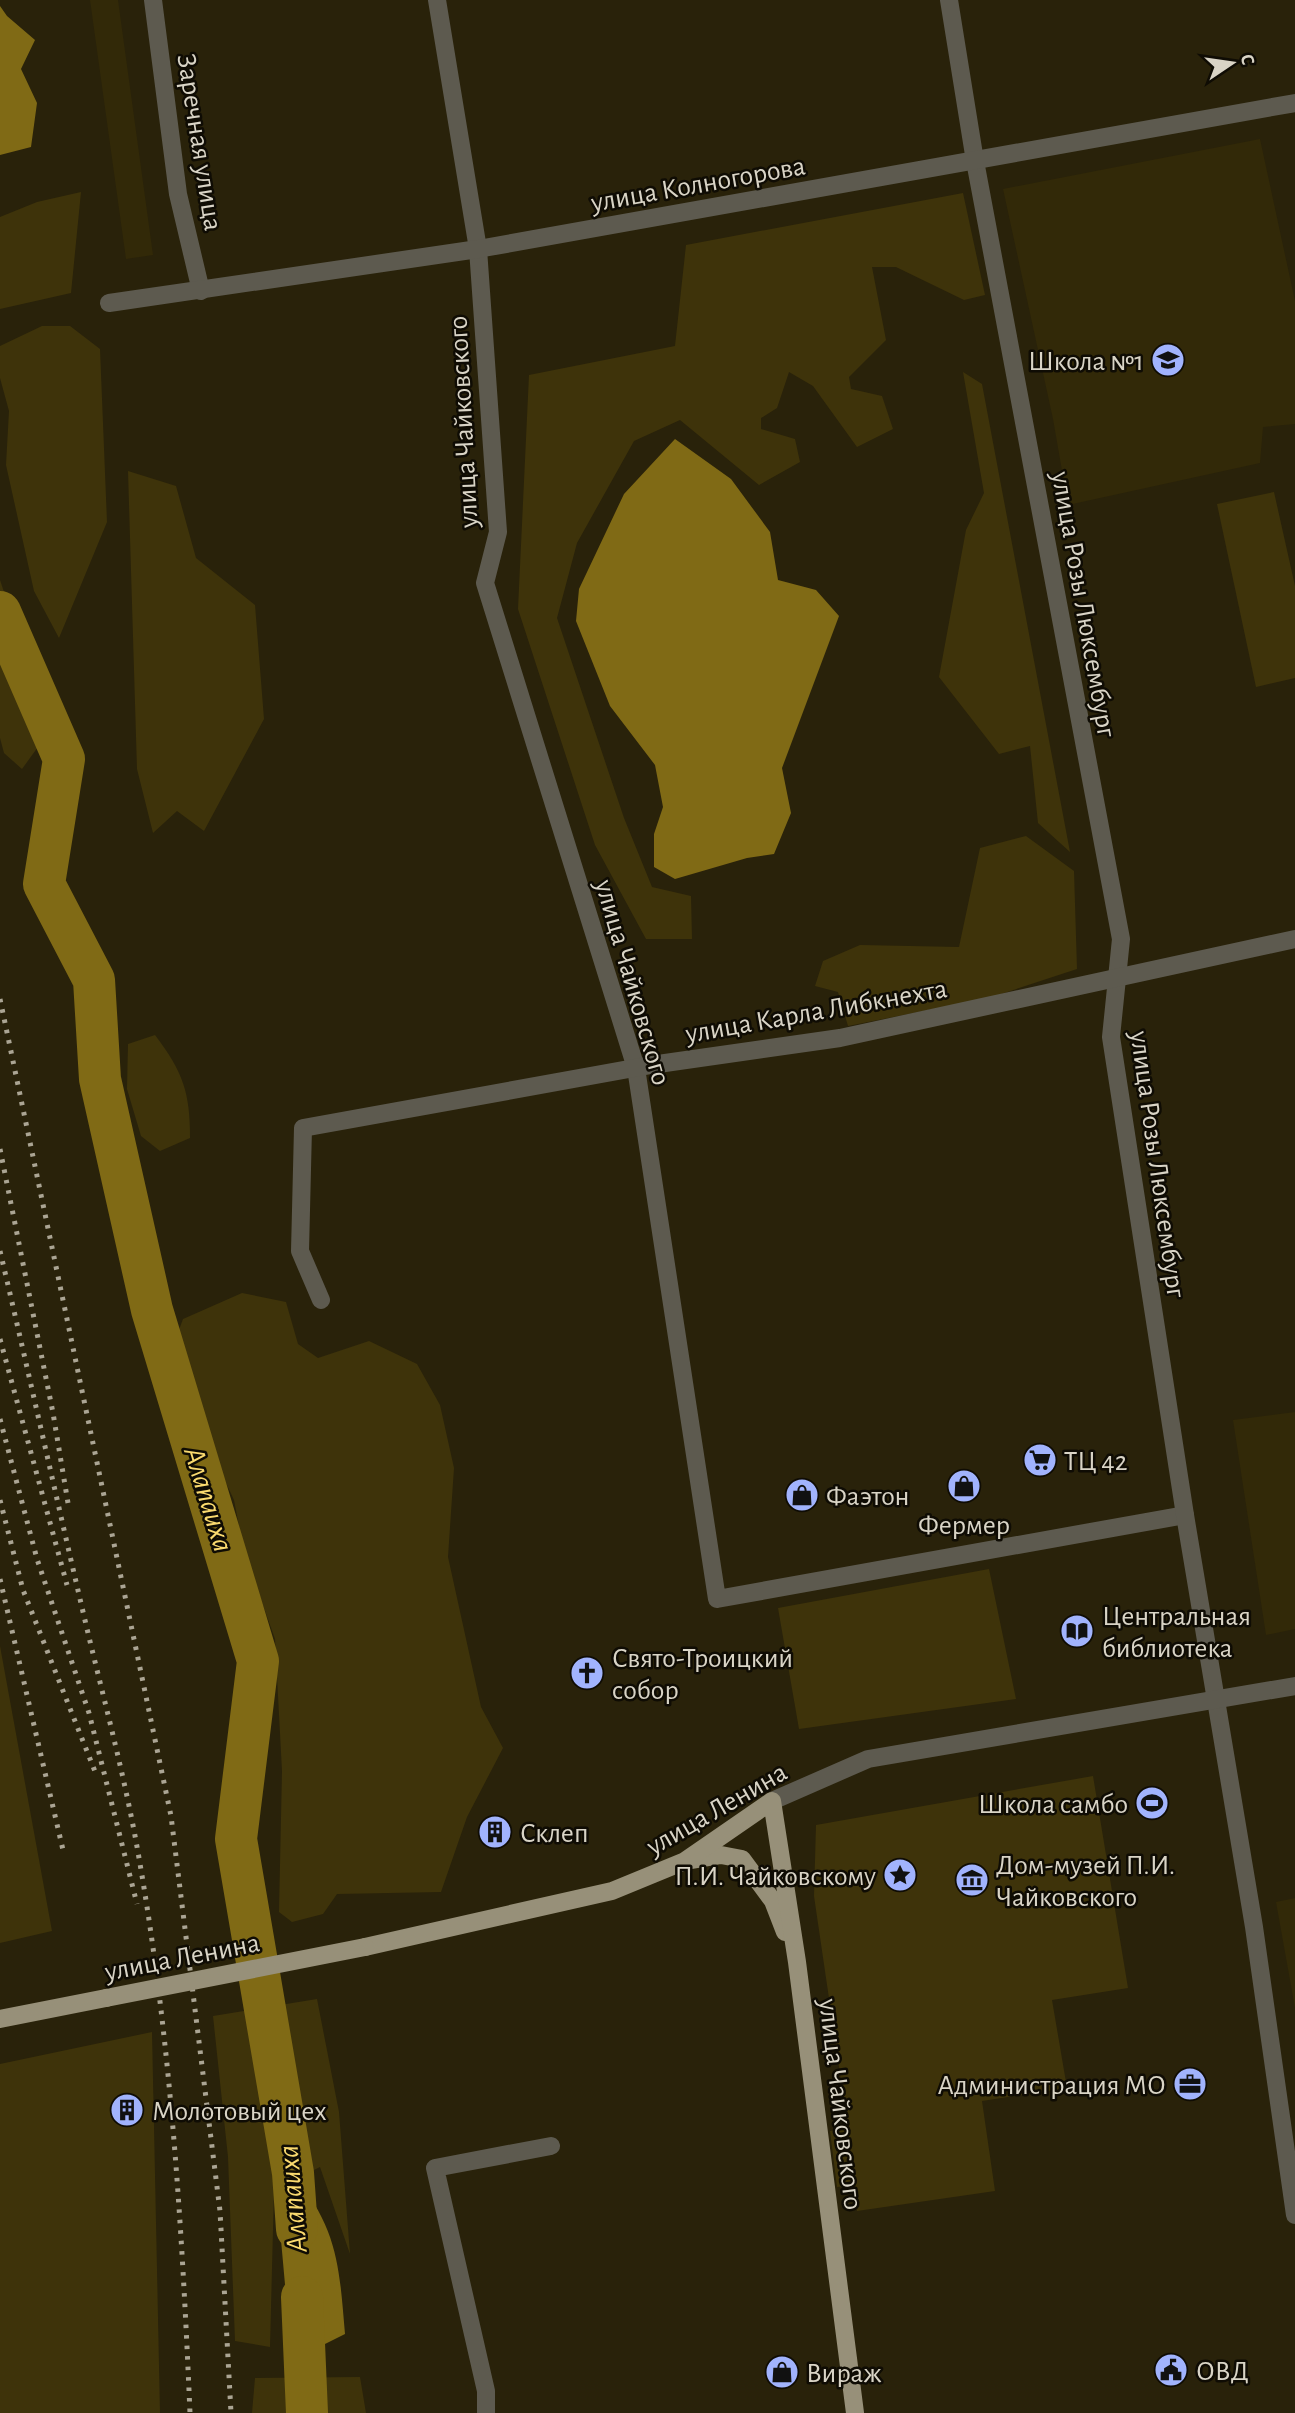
<svg xmlns="http://www.w3.org/2000/svg" width="1295" height="2413" font-family="'Alegreya Sans',sans-serif">
	<style>
		.built { fill: #322908 }
		.green { fill: #3e330a }
		.water { fill: #806a15 }
		.lines { fill: none; stroke-linecap: round; stroke-linejoin: round }
		.river { stroke: #806a15; stroke-width: 42 }
		.minor { stroke: #5d5a4f; stroke-width: 18 }
		.major { stroke: #979079; stroke-width: 18 }
		.rail { stroke: #aba594; stroke-width: 5; stroke-dasharray: 3.5 7; stroke-linecap: butt }
		.major-bridge { stroke: #979079; stroke-width: 18 }
		.labels { text-anchor: middle; stroke-width: 5; stroke-linejoin: round; paint-order: stroke }
		.street-label { font-size: 28px; fill: #d9d4c6; stroke: #0f0c04 }
		.poi-label { font-size: 28px; fill: #d9d4c6; stroke: #0f0c04; text-anchor: start }
		.water-label { font-size: 30px; font-style: italic; fill: #fada6f; stroke: #0f0c04 }
	</style>
	<rect width="100%" height="100%" fill="#29220a"/>
	<!-- built -->
	<g class="built">
		<polygon points="90,0 118,0 153,255 126,259"/>
		<polygon points="1260,139 1295,301 1295,424 1263,427 1260,463 1068,505 1053,419 1003,189"/>
		<polygon points="1295,1412 1295,1629 1266,1635 1233,1420"/>
		<polygon points="1295,1898 1295,2008 1276,1902"/>
	</g>
	<!-- green -->
	<g class="green">
		<polygon points="81,192 71,293 0,309 0,217 37,202"/>
		<polygon points="963,193 985,295 964,300 896,267 872,267 886,340 849,377 851,389 882,396 893,429 857,447 813,386 789,372 777,408 761,418 761,429 795,439 800,462 759,485 680,420 634,441 577,543 557,618 624,818 652,887 691,896 692,939 646,939 595,845 518,609 529,375 675,346 686,245"/>
		<polygon points="42,326 70,326 100,349 107,522 59,638 34,591 6,465 9,411 0,378 0,346"/>
		<polygon points="963,372 982,384 1070,852 1038,823 1030,746 999,754 939,677 966,530 984,493"/>
		<polygon points="128,471 176,486 196,558 255,605 264,719 204,831 177,811 153,833 137,769"/>
		<polygon points="1274,492 1295,586 1295,678 1256,687 1217,504"/>
		<polygon points="0,580 34,682 53,714 43,740 22,769 4,753 0,738"/>
		<polygon points="1026,836 1074,871 1077,969 989,998 848,1026 838,992 815,986 823,961 860,945 959,947 980,848"/>
		<path d="M155,1035C183,1072 190,1092 190,1138L160,1151L141,1136L127,1089L128,1044Z"/>
		<polygon points="242,1293 286,1302 298,1344 318,1358 369,1341 417,1364 440,1405 454,1468 448,1557 481,1707 503,1748 467,1817 441,1892 337,1894 323,1914 292,1922 279,1912 282,1771 275,1639 244,1552 234,1500 211,1451 173,1346 183,1319"/>
		<polygon points="989,1569 1016,1699 799,1729 778,1608"/>
		<polygon points="0,1646 52,1931 0,1943"/>
		<polygon points="1093,1776 1128,1988 1052,2000 1067,2088 982,2101 995,2191 857,2211 853,2185 837,2187 830,2131 848,2128 814,1896 816,1825"/>
		<polygon points="317,1999 339,2112 350,2254 320,2167 274,2190 270,2347 235,2341 228,2157 213,2016"/>
		<polygon points="152,2032 160,2413 0,2413 0,2064"/>
		<polygon points="360,2377 366,2413 252,2413 255,2378"/>
	</g>
	<!-- water -->
	<g class="water">
		<polygon points="0,6 7,16 35,40 21,69 37,103 31,147 0,155"/>
		<polygon points="675,439 731,479 770,532 778,580 816,590 839,616 782,768 791,813 774,854 747,858 675,879 654,867 654,834 663,807 655,765 610,706 576,621 579,589 624,494"/>
		<path d="M293,2173C338,2231 339,2263 345,2334L305,2354L290,2340L281,2240Z"/>
	</g>
	<g class="lines">
		<!-- river -->
		<g class="river">
			<polyline points="0,612 64,759 44,884 94,980 100,1079 152,1310 258,1661 236,1839 293,2173 297,2229"/>
			<polyline points="302,2297 307,2413"/>
		</g>
		<!-- minor -->
		<g class="minor">
			<polyline points="153,0 178,194 201,291"/>
			<polyline points="437,0 478,249 498,532 485,583 636,1068 717,1599 1185,1515"/>
			<polyline points="949,0 975,161 1121,939 1111,1037 1185,1515 1254,1927 1295,2215"/>
			<polyline points="109,303 478,249 1295,103"/>
			<polyline points="321,1300 300,1251 303,1128 651,1065 840,1038 1295,939"/>
			<polyline points="772,1801 868,1759 1295,1686"/>
			<polyline points="486,2413 486,2391 435,2168 551,2146"/>
		</g>
		<!-- major -->
		<g class="major">
			<polyline points="692,1860 721,1855 742,1859 773,1901 785,1932"/>
			<polyline points="365,1947 612,1891 685,1861 772,1801 797,1962 855,2413"/>
			<polyline points="0,2019 106,1998"/>
		</g>
		<!-- rail -->
		<g class="rail">
			<polyline points="0,999 171,1816 220,2211 231,2413"/>
			<polyline points="0,1149 53,1413 68,1503"/>
			<path d="M0,1251C30,1378 58,1506 88,1633C106,1708 126,1782 139,1858C171,2042 182,2227 190,2413"/>
			<polyline points="0,1339 67,1585"/>
			<polyline points="0,1419 37,1559 89,1713 137,1904"/>
			<polyline points="0,1500 23,1590 96,1774"/>
			<polyline points="0,1579 63,1850"/>
		</g>
		<!-- major-bridge -->
		<polyline class="major-bridge" points="106,1998 365,1947"/>
	</g>
	<!-- icons -->
	<defs>
		<symbol id="school-disc" viewBox="-11 -11 22 22"><circle r="9.5" fill="#a1b3fd" stroke="#0f0c04"/><path d="M0-5L7-2L0 1L-7-2ZM-4 1L0 2.5L4 1V4Q0 6-4 4Z" fill="#111"/></symbol>
		<symbol id="supermarket-disc" viewBox="-11 -11 22 22"><circle r="9.5" fill="#a1b3fd" stroke="#0f0c04"/><path d="M-6-5.5h2.5l.6 2H6L4.5 2H-2.5L-4.4-4H-6ZM-1.5 3.2a1.3 1.3 0 1 0 .1 0ZM3 3.2a1.3 1.3 0 1 0 .1 0Z" fill="#111"/></symbol>
		<symbol id="shop-disc" viewBox="-11 -11 22 22"><circle r="9.5" fill="#a1b3fd" stroke="#0f0c04"/><path d="M-5-2.5h2.3a2.7 3.5 0 0 1 5.4 0H5L5.5 6h-11ZM-1.5-2.5h3a1.5 2.3 0 0 0-3 0Z" fill="#111"/></symbol>
		<symbol id="library-disc" viewBox="-11 -11 22 22"><circle r="9.5" fill="#a1b3fd" stroke="#0f0c04"/><path d="M-6-4Q-3-5.5-.7-3.5V5Q-3 3-6 4ZM6-4Q3-5.5 .7-3.5V5Q3 3 6 4Z" fill="#111"/></symbol>
		<symbol id="church-disc" viewBox="-11 -11 22 22"><circle r="9.5" fill="#a1b3fd" stroke="#0f0c04"/><path d="M-1.2-6h2.4v3.5h3.3v2.4h-3.3V6h-2.4V-.1h-3.3v-2.4h3.3Z" fill="#111"/></symbol>
		<symbol id="stadium-disc" viewBox="-11 -11 22 22"><circle r="9.5" fill="#a1b3fd" stroke="#0f0c04"/><path d="M0-5a6.5 5 0 1 0 0 10a6.5 5 0 1 0 0-10ZM-3.5-1.8h7v3.6h-7Z" fill="#111"/></symbol>
		<symbol id="building-disc" viewBox="-11 -11 22 22"><circle r="9.5" fill="#a1b3fd" stroke="#0f0c04"/><path d="M-4-6H4V6H1V3H-1V6H-4ZM-2.5-4.3h1.7v1.8h-1.7ZM.8-4.3h1.7v1.8H.8ZM-2.5-1h1.7V.8h-1.7ZM.8-1h1.7V.8H.8Z" fill="#111"/></symbol>
		<symbol id="sight-disc" viewBox="-11 -11 22 22"><circle r="9.5" fill="#a1b3fd" stroke="#0f0c04"/><path d="M0-6L1.8-2.2L6-1.7L2.9 1.2L3.7 5.4L0 3.3L-3.7 5.4L-2.9 1.2L-6-1.7L-1.8-2.2Z" fill="#111"/></symbol>
		<symbol id="museum-disc" viewBox="-11 -11 22 22"><circle r="9.5" fill="#a1b3fd" stroke="#0f0c04"/><path d="M0-6L6-3V-2H-6V-3ZM-5-1h2V3h-2ZM-1-1h2V3h-2ZM3-1h2V3H3ZM-6 4H6V6H-6Z" fill="#111"/></symbol>
		<symbol id="office-disc" viewBox="-11 -11 22 22"><circle r="9.5" fill="#a1b3fd" stroke="#0f0c04"/><path d="M-6-3h4V-5.5h4V-3h4V5H-6ZM-1-4.5V-3h2v-1.5ZM-6 0V1H6V0Z" fill="#111"/></symbol>
		<symbol id="civic-disc" viewBox="-11 -11 22 22"><circle r="9.5" fill="#a1b3fd" stroke="#0f0c04"/><path d="M-.6-6.5H3V-4.5H.6V-3L4-1V1h2V6H-6V1h2V-1L-.6-3ZM-1.2 2.5V6h2.4V2.5Z" fill="#111"/></symbol>
	</defs>
	<g fill-rule="evenodd">
		<use href="#school-disc" x="1149" y="341" width="38" height="38"/>
		<use href="#supermarket-disc" x="1021" y="1441" width="38" height="38"/>
		<use href="#shop-disc" x="945" y="1467" width="38" height="38"/>
		<use href="#shop-disc" x="783" y="1476" width="38" height="38"/>
		<use href="#library-disc" x="1058" y="1612" width="38" height="38"/>
		<use href="#church-disc" x="568" y="1654" width="38" height="38"/>
		<use href="#stadium-disc" x="1133" y="1784" width="38" height="38"/>
		<use href="#building-disc" x="476" y="1813" width="38" height="38"/>
		<use href="#sight-disc" x="881" y="1856" width="38" height="38"/>
		<use href="#museum-disc" x="953" y="1861" width="38" height="38"/>
		<use href="#office-disc" x="1171" y="2065" width="38" height="38"/>
		<use href="#building-disc" x="108" y="2091" width="38" height="38"/>
		<use href="#civic-disc" x="1152" y="2351" width="38" height="38"/>
		<use href="#shop-disc" x="763" y="2353" width="38" height="38"/>
	</g>
	<g class="labels">
		<!-- street labels -->
		<g class="street-label">
			<text transform="translate(201 142) rotate(81)" y="10">Заречная улица</text>
			<text transform="translate(698 183) rotate(-10)" y="10">улица Колногорова</text>
			<text transform="translate(462 422) rotate(-93)" y="10">улица Чайковского</text>
			<text transform="translate(1085 604) rotate(80)" y="10">улица Розы Люксембург</text>
			<text transform="translate(634 982) rotate(74)" y="10">улица Чайковского</text>
			<text transform="translate(816 1010) rotate(-10)" y="10">улица Карла Либкнехта</text>
			<text transform="translate(1159 1164) rotate(82)" y="10">улица Розы Люксембург</text>
			<text transform="translate(716 1808) rotate(-30)" y="10">улица Ленина</text>
			<text transform="translate(182 1956) rotate(-11)" y="10">улица Ленина</text>
			<text transform="translate(842 2104) rotate(83)" y="10">улица Чайковского</text>
		</g>
		<!-- poi labels -->
		<g class="poi-label">
			<text x="1144" y="370" text-anchor="end">Школа №1</text>
			<text x="1064" y="1470">ТЦ 42</text>
			<text x="826" y="1505">Фаэтон</text>
			<text x="964" y="1534" text-anchor="middle">Фермер</text>
			<text x="1102" y="1625">Центральная<tspan x="1102" dy="32">библиотека</tspan></text>
			<text x="612" y="1667">Свято-Троицкий<tspan x="612" dy="32">собор</tspan></text>
			<text x="1128" y="1813" text-anchor="end">Школа самбо</text>
			<text x="520" y="1842">Склеп</text>
			<text x="996" y="1874">Дом-музей П.И.<tspan x="996" dy="32">Чайковского</tspan></text>
			<text x="876" y="1885" text-anchor="end">П.И. Чайковскому</text>
			<text x="1166" y="2094" text-anchor="end">Администрация МО</text>
			<text x="152" y="2120">Молотовый цех</text>
			<text x="1196" y="2380">ОВД</text>
			<text x="806" y="2382">Вираж</text>
		</g>
		<!-- water labels -->
		<g class="water-label">
			<text transform="translate(209 1499) rotate(73)" y="10">Алапаиха</text>
			<text transform="translate(292 2199) rotate(-95)" y="10">Алапаиха</text>
		</g>
	</g>
	<!-- north arrow -->
	<g transform="translate(1232 63) rotate(77)" stroke="#0f0c04" stroke-width="5" paint-order="stroke">
	<path d="M0-5L12 26L0 18L-12 26Z" fill="#d9d4c6"/>
	<text y="-10" font-size="19" font-weight="bold" text-anchor="middle" fill="#d9d4c6">С</text>
	</g>
</svg>
